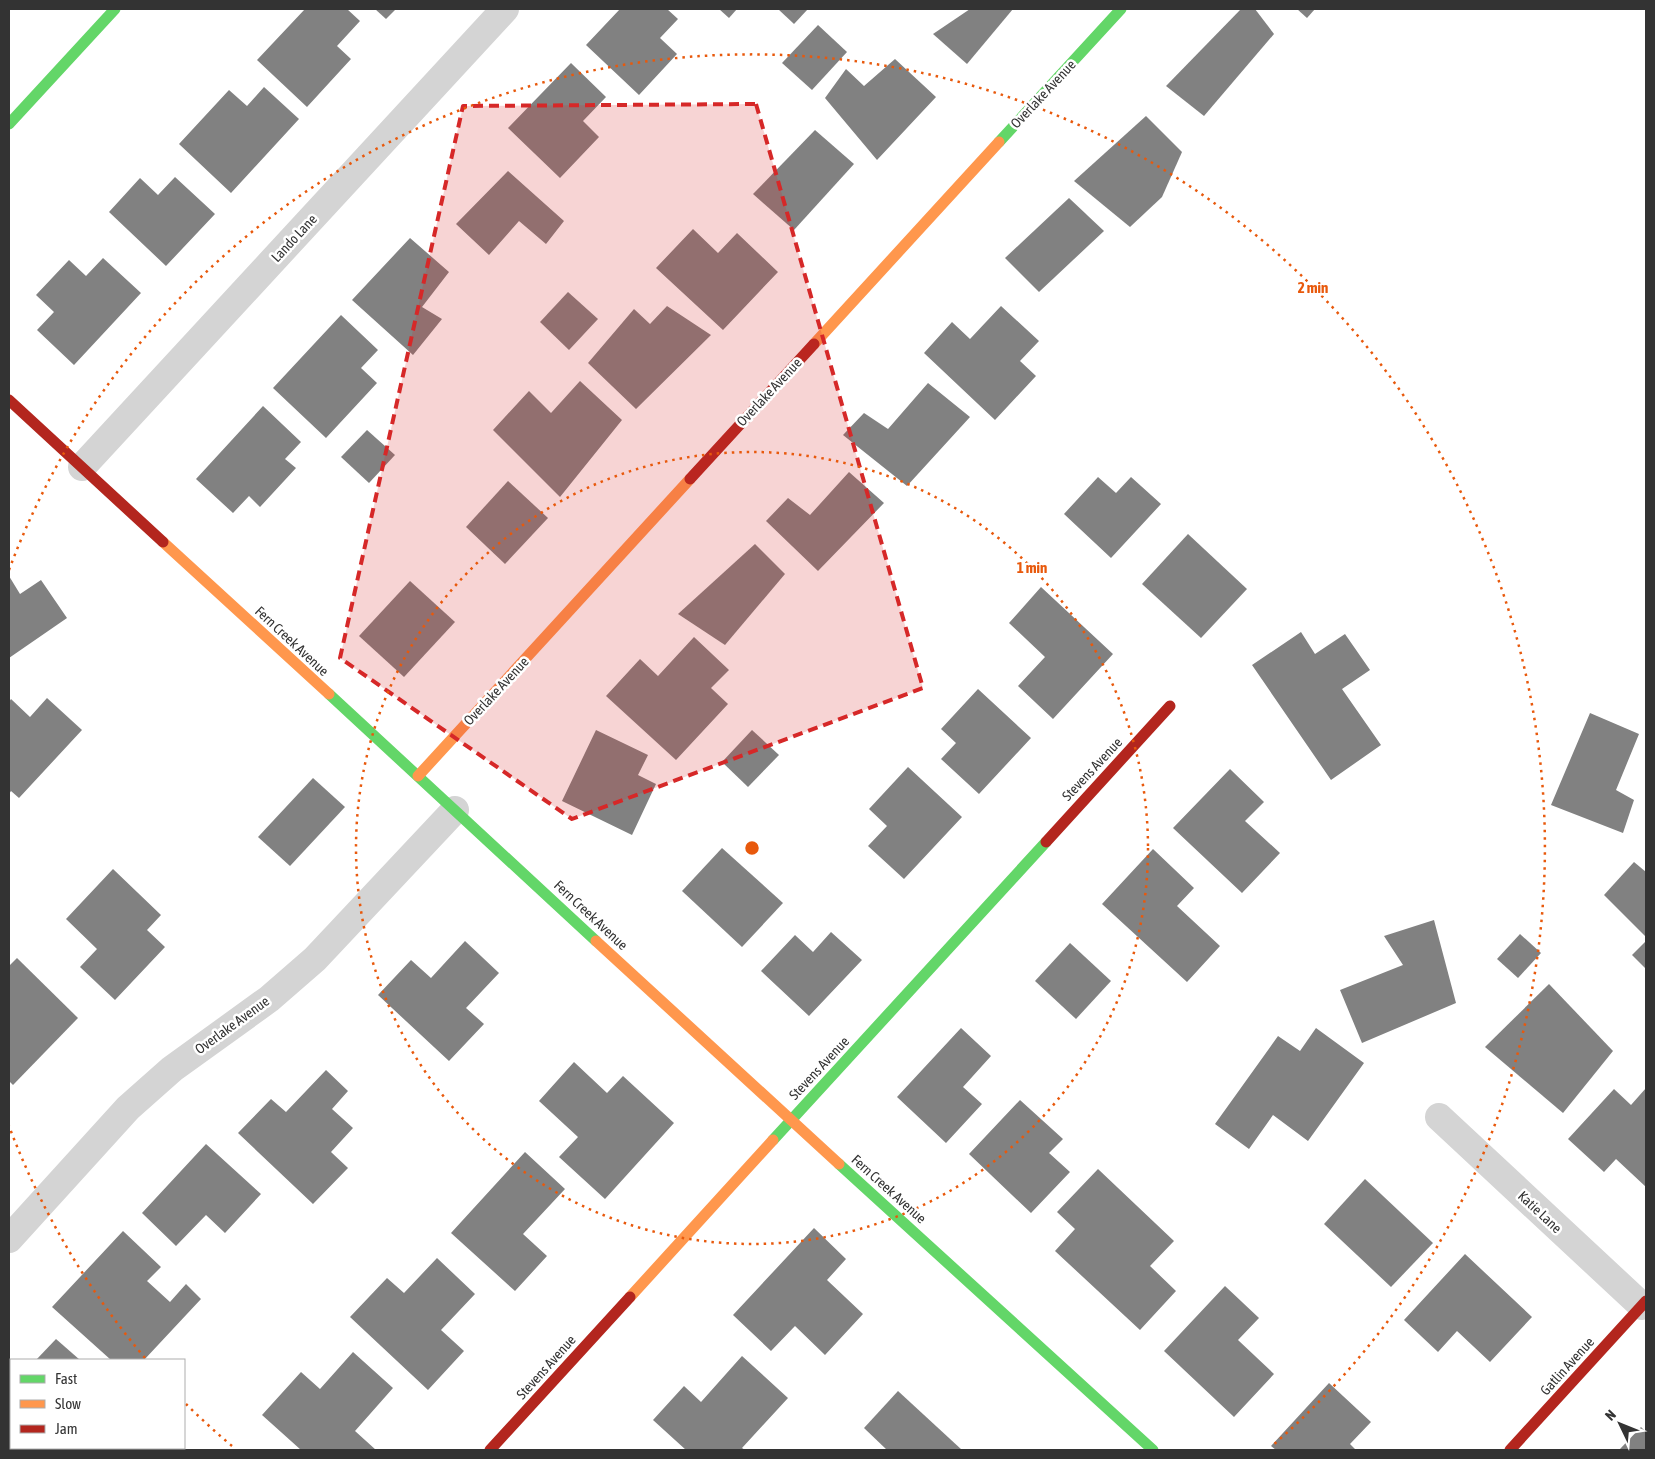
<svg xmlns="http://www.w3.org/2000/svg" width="1655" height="1459" font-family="'Asap Condensed',sans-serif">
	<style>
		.building { fill: #818181 }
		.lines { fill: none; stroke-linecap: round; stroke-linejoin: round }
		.street { stroke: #d4d4d4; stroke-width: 28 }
		.fast { stroke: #63d668; stroke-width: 11 }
		.slow { stroke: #ff974d; stroke-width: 11 }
		.jam { stroke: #b3261e; stroke-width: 11 }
		.marked { fill: #d62828; fill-opacity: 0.2; stroke: #d62828; stroke-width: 4; stroke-dasharray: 10 6; stroke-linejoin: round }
		.ring { fill: none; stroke: #e8590c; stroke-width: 2.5; stroke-dasharray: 2.5 5 }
		.labels { text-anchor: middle; stroke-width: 5; stroke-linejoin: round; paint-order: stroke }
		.street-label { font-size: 14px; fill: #333; stroke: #fff }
		.centre { fill: #e8590c; stroke: #fff; stroke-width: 2.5 }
		.ring-label { font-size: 15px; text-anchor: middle; font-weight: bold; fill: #e8590c; stroke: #fff; stroke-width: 5; stroke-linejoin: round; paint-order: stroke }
	</style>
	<rect width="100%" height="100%" fill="#fff"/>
	<!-- building -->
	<g class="building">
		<polygon points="305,9 347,9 360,21 337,46 351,59 307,107 257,60"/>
		<polygon points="375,9 396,9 386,19"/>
		<polygon points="620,9 667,9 678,19 660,38 677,54 639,95 586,45"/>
		<polygon points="719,9 737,9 729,18"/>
		<polygon points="778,9 808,9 794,24"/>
		<polygon points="970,9 1013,9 967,64 933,34"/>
		<polygon points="1241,9 1255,9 1274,34 1204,116 1166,86"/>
		<polygon points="1297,9 1315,9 1307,18"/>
		<polygon points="818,25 847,52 812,90 782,63"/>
		<polygon points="895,59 936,97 877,160 825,98 846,69 864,86"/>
		<polygon points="571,63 606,97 583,121 599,137 560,178 508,128"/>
		<polygon points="264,87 299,119 231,193 179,144 229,90 247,106"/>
		<polygon points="1146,116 1182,152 1162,197 1130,227 1074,181"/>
		<polygon points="815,130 854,164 794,230 753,194"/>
		<polygon points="508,171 564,221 546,244 519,221 489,255 456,224"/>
		<polygon points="175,177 215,214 166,266 109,212 140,178 158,195"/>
		<polygon points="1069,198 1104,231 1039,292 1005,258"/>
		<polygon points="693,229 718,253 737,233 778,272 723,330 656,268"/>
		<polygon points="410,238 449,272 422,307 442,319 413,355 352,300"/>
		<polygon points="103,258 141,293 74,365 37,330 54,312 36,295 69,260 86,276"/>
		<polygon points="568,292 598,319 569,350 540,322"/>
		<polygon points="667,306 711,335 636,409 588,363 634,309 650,324"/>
		<polygon points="1001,306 1039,341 1020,361 1036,376 995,420 924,353 952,322 970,339"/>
		<polygon points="341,315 378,350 361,368 377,383 326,438 273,388"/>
		<polygon points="580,381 622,420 560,497 493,430 529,391 551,413"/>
		<polygon points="928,383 970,417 907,486 843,435 864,413 888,429"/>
		<polygon points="263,406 301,442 285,459 296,468 260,507 249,496 233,513 196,479"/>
		<polygon points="367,430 395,455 369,483 341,457"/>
		<polygon points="849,472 884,503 818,571 766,521 788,498 810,515"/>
		<polygon points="1098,477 1116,493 1131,477 1161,504 1111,558 1064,514"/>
		<polygon points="508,481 548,518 505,564 466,527"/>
		<polygon points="1188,534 1247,589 1201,638 1142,584"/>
		<polygon points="755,544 785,574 725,645 678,614"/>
		<polygon points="9,576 20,594 41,580 67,618 9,658"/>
		<polygon points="410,581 455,622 404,677 359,636"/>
		<polygon points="1041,587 1113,654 1053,719 1018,686 1045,657 1009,623"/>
		<polygon points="1301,632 1315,654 1345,634 1370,670 1342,689 1381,745 1331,780 1252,665"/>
		<polygon points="694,637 729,670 711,688 728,704 676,760 606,696 640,659 658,676"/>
		<polygon points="978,689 1031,738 979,794 941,759 956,743 941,729"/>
		<polygon points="47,698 82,730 19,798 11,791 9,794 9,702 11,699 30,717"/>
		<polygon points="1590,713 1639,734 1616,790 1634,800 1623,833 1551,805"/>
		<polygon points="596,730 648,755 638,775 656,784 632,835 562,801"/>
		<polygon points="752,730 779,755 748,787 722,762"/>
		<polygon points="908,767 962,817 904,879 868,846 887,826 869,809"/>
		<polygon points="1230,769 1264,802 1245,821 1280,853 1242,893 1173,828"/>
		<polygon points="313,778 345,807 290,866 258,837"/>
		<polygon points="722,848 783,903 742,947 682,891"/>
		<polygon points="1153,849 1194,888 1177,906 1220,946 1187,982 1102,904"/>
		<polygon points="1634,862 1646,872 1646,937 1604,895"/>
		<polygon points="113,869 161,915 147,930 165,947 115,1000 80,967 97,949 66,919"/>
		<polygon points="1434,920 1456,1003 1362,1043 1340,990 1403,965 1384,936"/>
		<polygon points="831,932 862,960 809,1016 761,971 795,935 813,952"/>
		<polygon points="1520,934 1541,953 1518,978 1497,959"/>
		<polygon points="465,941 499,973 466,1008 484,1024 449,1061 378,995 411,960 431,978"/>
		<polygon points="1646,941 1646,969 1632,955"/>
		<polygon points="1070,943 1111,981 1076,1019 1035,981"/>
		<polygon points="17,958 78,1018 13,1085 9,1081 9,966"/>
		<polygon points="1549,984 1613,1051 1563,1113 1485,1047"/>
		<polygon points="961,1028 991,1056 963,1087 982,1104 946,1143 897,1097"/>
		<polygon points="1316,1028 1364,1063 1308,1141 1273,1115 1249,1149 1215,1124 1278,1036 1300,1051"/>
		<polygon points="574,1062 607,1093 623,1076 674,1123 605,1199 559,1157 578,1137 539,1101"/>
		<polygon points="326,1070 348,1091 332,1109 353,1128 331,1152 348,1168 313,1204 238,1133 271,1099 286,1112"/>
		<polygon points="1646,1088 1646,1187 1616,1159 1604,1172 1568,1139 1614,1089 1631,1105"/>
		<polygon points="1020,1100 1063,1139 1049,1153 1070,1172 1031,1213 969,1154"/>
		<polygon points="206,1144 261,1194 225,1233 206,1215 176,1246 142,1213"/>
		<polygon points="525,1152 565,1189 523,1234 547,1256 515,1291 451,1233"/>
		<polygon points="1098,1169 1174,1241 1150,1266 1176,1291 1140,1330 1055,1251 1075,1229 1057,1212"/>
		<polygon points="1365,1179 1433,1243 1391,1287 1324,1224"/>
		<polygon points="814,1228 846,1259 827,1280 863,1314 825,1355 795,1326 771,1351 733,1315"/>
		<polygon points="123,1231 161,1267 147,1281 170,1302 186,1284 201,1299 144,1360 111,1360 52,1307"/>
		<polygon points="1465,1254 1532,1317 1490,1362 1457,1331 1438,1352 1404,1320"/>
		<polygon points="437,1258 475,1294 441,1330 464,1351 428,1390 350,1317 387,1278 404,1293"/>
		<polygon points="1225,1286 1259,1318 1238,1340 1274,1374 1234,1417 1164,1351"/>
		<polygon points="56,1339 80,1360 36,1360"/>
		<polygon points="353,1352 393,1388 355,1431 376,1450 301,1450 262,1415 301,1372 320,1389"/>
		<polygon points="742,1356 788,1398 742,1448 745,1450 686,1450 653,1420 684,1386 701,1402"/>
		<polygon points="9,1373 11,1375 11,1446 9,1443"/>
		<polygon points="1329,1383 1371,1422 1350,1444 1356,1450 1276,1450 1271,1446"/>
		<polygon points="898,1391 962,1450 887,1450 864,1428"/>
		<polygon points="1641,1427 1646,1432 1646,1450 1619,1450"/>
		<polygon points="14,1448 91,1448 89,1450 16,1450"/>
	</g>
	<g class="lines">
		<!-- street -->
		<g class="street">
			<polyline points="82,467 505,9"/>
			<polyline points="1439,1117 1642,1306"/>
			<polyline points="9,1239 128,1108 172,1069 269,999 315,959 455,810"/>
		</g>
		<!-- fast -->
		<g class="fast">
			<polyline points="9,124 115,9"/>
			<polyline points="999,142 1121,9"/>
			<polyline points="329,694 596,941"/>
			<polyline points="773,1140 1046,842"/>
			<polyline points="839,1164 1153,1450"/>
		</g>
		<!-- slow -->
		<g class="slow">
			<polyline points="814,344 999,142"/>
			<polyline points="163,542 329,694"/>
			<polyline points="418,776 690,479"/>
			<polyline points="596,941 839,1164"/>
			<polyline points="630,1297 773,1140"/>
		</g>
		<!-- jam -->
		<g class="jam">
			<polyline points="9,400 163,542"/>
			<polyline points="690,479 814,344"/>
			<polyline points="1046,842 1170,706"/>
			<polyline points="490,1450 630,1297"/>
			<polyline points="1510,1450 1646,1301"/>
		</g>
	</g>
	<!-- marked area -->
	<path class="marked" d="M756,104L923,688L572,819L340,658L463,106Z"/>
	<!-- distance rings -->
	<g class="ring">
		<circle cx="752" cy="848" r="396"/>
		<path d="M232 1446A793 793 0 0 1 186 1404M145 1358A793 793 0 0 1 9 1126M9 570A793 793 0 1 1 1272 1446"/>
	</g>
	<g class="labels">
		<!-- street labels -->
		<g class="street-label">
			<text transform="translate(1043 94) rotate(-47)" y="5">Overlake Avenue</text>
			<text transform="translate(294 238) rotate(-47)" y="5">Lando Lane</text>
			<text transform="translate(769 392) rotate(-47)" y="5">Overlake Avenue</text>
			<text transform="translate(292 641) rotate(43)" y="5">Fern Creek Avenue</text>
			<text transform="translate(496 691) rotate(-47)" y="5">Overlake Avenue</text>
			<text transform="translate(1092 769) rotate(-47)" y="5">Stevens Avenue</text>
			<text transform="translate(591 915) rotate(43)" y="5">Fern Creek Avenue</text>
			<text transform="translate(232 1025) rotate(-36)" y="5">Overlake Avenue</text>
			<text transform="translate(819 1068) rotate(-47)" y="5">Stevens Avenue</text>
			<text transform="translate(889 1189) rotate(42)" y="5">Fern Creek Avenue</text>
			<text transform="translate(1540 1212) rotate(43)" y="5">Katie Lane</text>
			<text transform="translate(1567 1366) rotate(-48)" y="5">Gatlin Avenue</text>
			<text transform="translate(546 1367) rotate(-48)" y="5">Stevens Avenue</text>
		</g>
	</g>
	<circle cx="752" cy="848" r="8" class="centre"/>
	<g class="ring-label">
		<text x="1313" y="293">2 min</text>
		<text x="1032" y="573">1 min</text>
	</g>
	<!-- border -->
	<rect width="1655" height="1459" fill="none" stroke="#333333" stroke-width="20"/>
	<!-- legend -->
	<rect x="10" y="1359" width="175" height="90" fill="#ffffff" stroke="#adadad"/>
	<rect x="20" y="1375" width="25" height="8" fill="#63d668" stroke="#adadad"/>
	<text x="55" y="1384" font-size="15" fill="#333333">Fast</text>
	<rect x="20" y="1400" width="25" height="8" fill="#ff974d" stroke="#adadad"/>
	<text x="55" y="1409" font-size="15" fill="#333333">Slow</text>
	<rect x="20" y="1425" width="25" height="8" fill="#b3261e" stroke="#adadad"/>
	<text x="55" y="1434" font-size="15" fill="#333333">Jam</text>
	<!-- north arrow -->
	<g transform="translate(1620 1424) rotate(313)" stroke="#ffffff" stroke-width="4" paint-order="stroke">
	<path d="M0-4L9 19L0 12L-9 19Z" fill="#333333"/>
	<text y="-8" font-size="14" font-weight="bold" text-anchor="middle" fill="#333333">N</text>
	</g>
</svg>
